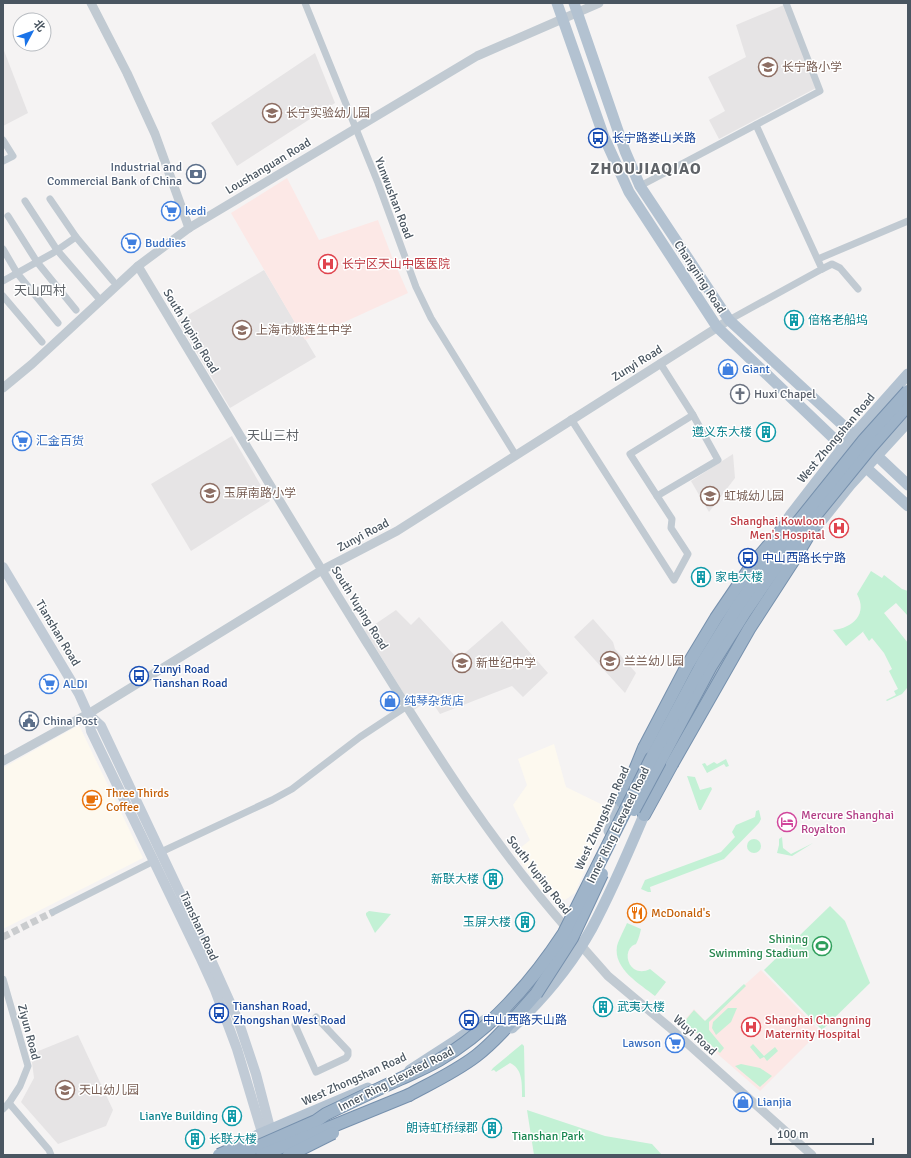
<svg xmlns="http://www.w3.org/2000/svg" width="911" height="1158" font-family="Signika,'Noto Sans SC',sans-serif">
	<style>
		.commercial { fill: #fdf9ef }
		.education { fill: #e6e4e5 }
		.medical { fill: #fce8e6 }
		.green { fill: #c3f1d5 }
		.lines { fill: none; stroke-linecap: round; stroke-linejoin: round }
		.minor-tunnel { stroke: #caccce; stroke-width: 7; stroke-dasharray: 7 3.5; stroke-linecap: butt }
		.trunk-casing { stroke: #7690ad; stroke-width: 14 }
		.minor { stroke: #c1cad2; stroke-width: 7 }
		.tertiary { stroke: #c1cad2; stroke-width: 9 }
		.secondary { stroke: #c1cbd6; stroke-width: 10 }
		.primary { stroke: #b3c2d1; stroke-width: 11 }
		.trunk { stroke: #9fb4c9; stroke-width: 12 }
		.trunk-bridge-casing { stroke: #7690ad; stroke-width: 14; stroke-linecap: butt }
		.trunk-bridge { stroke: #9fb4c9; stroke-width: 12 }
		.labels { text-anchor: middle; stroke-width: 3; stroke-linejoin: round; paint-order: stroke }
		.education-label { font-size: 12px; fill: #785e54; stroke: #fff; text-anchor: start }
		.transit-label { font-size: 12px; fill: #164399; stroke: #fff; text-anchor: start }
		.street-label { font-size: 12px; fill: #4a5661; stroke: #fff }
		.service-label { font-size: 12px; fill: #4e5e75; stroke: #fff; text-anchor: end }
		.shop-label { font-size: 12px; fill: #366cbe; stroke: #fff; text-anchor: start }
		.health-label { font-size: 12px; fill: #be3a42; stroke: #fff; text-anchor: start }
		.culture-label { font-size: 12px; fill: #0d838f; stroke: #fff; text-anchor: end }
		.worship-label { font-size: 12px; fill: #5b616d; stroke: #fff; text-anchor: start }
		.food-label { font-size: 12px; fill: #c56008; stroke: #fff; text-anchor: start }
		.hotel-label { font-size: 12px; fill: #b23c85; stroke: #fff; text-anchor: start }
		.leisure-label { font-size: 12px; fill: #27864d; stroke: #fff; text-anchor: end }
		.park-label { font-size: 12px; fill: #17864f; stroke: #fff }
		.neighbourhood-label { font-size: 13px; fill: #5f6368; stroke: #fff }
		.district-label { font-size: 16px; font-weight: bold; letter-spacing: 1px; fill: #5f6368; stroke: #fff }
	</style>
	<rect width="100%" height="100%" fill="#f5f3f3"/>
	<!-- commercial -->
	<g class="commercial">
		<polygon points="79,725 143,858 3,929 3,768"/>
		<polygon points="554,744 566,787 611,809 575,893 565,900 541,890 514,853 530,840 513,805 527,785 518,759"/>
	</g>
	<!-- education -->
	<g class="education">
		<polygon points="784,5 816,88 719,139 709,120 725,111 708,77 746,57 736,25"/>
		<polygon points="3,48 28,113 3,126"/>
		<polygon points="315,53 335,103 237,166 211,123"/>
		<polygon points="264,270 316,357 230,408 178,321"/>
		<polygon points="232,436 270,501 191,551 151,484"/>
		<polygon points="733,454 735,478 709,512 691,481"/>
		<polygon points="396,610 411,625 419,617 458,659 502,621 548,673 523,697 512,686 440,714 430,699 414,710 365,631"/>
		<polygon points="593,619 613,642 615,649 636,673 625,693 574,637"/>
		<polygon points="78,1035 113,1110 106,1126 58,1144 21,1102 34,1078 31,1054"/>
	</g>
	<!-- medical -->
	<g class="medical">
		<polygon points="287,178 319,240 378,220 392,257 408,293 305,340 231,213"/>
		<polygon points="761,970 820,1031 760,1091 682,1023 694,1009 705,1021"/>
	</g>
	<!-- green -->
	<g class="green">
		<path d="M871,571L882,578L884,575L902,589L908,591V616L896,603L884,613L908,643L907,688L902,694L887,701L886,700L896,695L894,691L898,689L889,671L892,669L884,653L872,638L869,641L863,632L865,630L846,646L833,630C853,628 868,614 857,594Z"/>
		<polygon points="726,759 729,766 726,767 724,764 707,773 702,764 705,763 707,766 714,762 717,764"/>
		<polygon points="687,776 695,777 700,790 711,787 712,789 701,810 699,810"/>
		<polygon points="759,810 761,819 759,823 724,859 650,887 651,892 648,892 641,889 645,880 721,852 735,837 732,832 736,825 755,817 756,811"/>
		<polygon points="782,837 783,848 791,854 813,843 792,856 777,853 779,845 779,839"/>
		<circle cx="754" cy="846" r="7"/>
		<polygon points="830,906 845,921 870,983 822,1030 764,970"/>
		<polygon points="369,911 391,914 375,933 366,915 366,913"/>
		<path d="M627,923L641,929C640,933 639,938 637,942C635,946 636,943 632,946C625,952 627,964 634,969C639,972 644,972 650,969L666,982L655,996C640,984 613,969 617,946C619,939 624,930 627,923Z"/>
		<polygon points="744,984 746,986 709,1022 709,1030 724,1048 720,1053 684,1022 694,1010 705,1021"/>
		<polygon points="728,1008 737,1008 731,1022 716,1035 712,1028 713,1022"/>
		<path d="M522,1044L524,1046L525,1097H522C522,1084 523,1069 510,1063L496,1072L494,1070L491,1071L493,1068Z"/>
		<polygon points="753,1044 764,1056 775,1047 778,1051 767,1061 764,1057 760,1059 750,1047"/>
		<polygon points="741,1064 760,1068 772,1076 760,1087 735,1066"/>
		<polygon points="527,1110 605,1136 652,1144 662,1155 534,1155"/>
	</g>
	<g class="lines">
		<!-- minor-tunnel -->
		<polyline class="minor-tunnel" points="3,937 53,912"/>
		<defs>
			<g id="trunk">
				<polyline points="622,802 644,748"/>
				<polyline points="644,815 672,764"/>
				<path d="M409,1095C431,1083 455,1072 476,1056C498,1039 517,1015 536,994"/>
			</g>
		</defs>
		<!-- trunk casing -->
		<use href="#trunk" class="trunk-casing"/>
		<!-- minor -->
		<g class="minor">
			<polyline points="305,3 378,183 416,287 431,318 515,454"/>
			<polyline points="3,140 13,156 3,161"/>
			<polyline points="640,186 820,91 786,3"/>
			<polyline points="50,199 76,237 113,281"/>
			<polyline points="25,201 57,250 101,301"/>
			<polyline points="8,216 37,262 76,310"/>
			<polyline points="3,249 17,273 58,323"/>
			<polyline points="818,259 908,221"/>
			<polyline points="822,269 832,264 840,268 858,289"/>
			<polyline points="3,281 53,253 76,237"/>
			<polyline points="3,296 42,342"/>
			<polyline points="729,320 822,269 756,125"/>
			<polyline points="571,419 674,580 688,554 671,528 672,519 657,496 718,460 693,415"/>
			<polyline points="657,496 630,454 693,415 660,363"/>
			<polyline points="161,852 272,800 292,789 360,737 407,706"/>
			<polyline points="53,912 154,861"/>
			<polyline points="3,979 28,1066 20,1086 9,1103 3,1109"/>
			<polyline points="295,1025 316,1072 346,1058 348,1055 348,1051 316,1017"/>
			<polyline points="9,1103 49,1150 51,1155"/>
		</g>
		<!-- tertiary -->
		<g class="tertiary">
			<polyline points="91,3 127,73 155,134 189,228"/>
			<path d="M138,266C212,389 286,513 362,635C426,738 489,841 570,932"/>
			<polyline points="3,388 32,364 138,266 189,228 477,56 599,3"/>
			<polyline points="3,761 88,714 322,570 397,531 729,320"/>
			<polyline points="578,942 608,976 669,1027 812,1155"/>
		</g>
		<!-- secondary -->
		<g class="secondary">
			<polyline points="3,567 79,694 88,714 91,731 200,957 215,990 237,1049 264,1139"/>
			<polyline points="88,714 101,726 197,929 238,1020 256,1074 269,1124 280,1155"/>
		</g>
		<!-- primary -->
		<g class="primary">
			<polyline points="557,3 604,137 629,192 717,327 848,452"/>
			<polyline points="574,3 625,151 640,186 729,320 859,440"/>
			<polyline points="872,451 908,485"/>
			<polyline points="861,463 908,506"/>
			<polyline points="780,530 792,513 843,447 908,374"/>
			<polyline points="810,535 850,485 908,422"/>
			<polyline points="683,685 701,654"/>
			<polyline points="691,719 736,639 748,622"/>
			<polyline points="609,831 626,794"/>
			<path d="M512,1028C542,1000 572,964 592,928C613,889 630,848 647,808"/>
			<polyline points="410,1070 458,1039 485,1020"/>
			<polyline points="238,1145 262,1133 368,1088"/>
		</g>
		<!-- trunk -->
		<use href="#trunk" class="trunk"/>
		<defs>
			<g id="trunk-bridge">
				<polyline points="644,748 687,666 716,618 752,565 786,525"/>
				<polyline points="672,764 749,629 795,558 814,526"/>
				<polyline points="634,810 711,666 745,612 789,548 871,447 908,405"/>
				<polyline points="536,994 572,938 602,874"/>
				<polyline points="219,1155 246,1143"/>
				<path d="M238,1155L316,1121L326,1114C351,1102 376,1090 400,1079C413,1073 427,1067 439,1060C489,1031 532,982 564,933L651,759L703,662L737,607L782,542L864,440L908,391"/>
				<polyline points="262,1155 409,1095"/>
				<polyline points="289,1155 333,1133"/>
			</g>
		</defs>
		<!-- trunk-bridge casing -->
		<use href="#trunk-bridge" class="trunk-bridge-casing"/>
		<!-- trunk-bridge -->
		<use href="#trunk-bridge" class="trunk-bridge"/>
	</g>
	<!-- icons -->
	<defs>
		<symbol id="school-ring" viewBox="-11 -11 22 22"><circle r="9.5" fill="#fff" stroke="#8d6e63" stroke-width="1.5"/><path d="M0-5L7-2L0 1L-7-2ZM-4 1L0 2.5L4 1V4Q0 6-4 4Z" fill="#8d6e63"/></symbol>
		<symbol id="bus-ring" viewBox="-11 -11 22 22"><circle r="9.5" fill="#fff" stroke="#1a4fb4" stroke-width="1.5"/><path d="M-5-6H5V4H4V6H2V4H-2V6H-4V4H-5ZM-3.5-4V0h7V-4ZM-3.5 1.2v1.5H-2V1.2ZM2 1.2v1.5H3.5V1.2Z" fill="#1a4fb4"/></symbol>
		<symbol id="bank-ring" viewBox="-11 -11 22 22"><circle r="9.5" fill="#fff" stroke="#5c6f8a" stroke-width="1.5"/><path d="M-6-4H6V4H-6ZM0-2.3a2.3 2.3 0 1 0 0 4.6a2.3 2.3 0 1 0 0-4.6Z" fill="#5c6f8a"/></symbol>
		<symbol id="supermarket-ring" viewBox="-11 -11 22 22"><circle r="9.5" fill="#fff" stroke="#3f7fe0" stroke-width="1.5"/><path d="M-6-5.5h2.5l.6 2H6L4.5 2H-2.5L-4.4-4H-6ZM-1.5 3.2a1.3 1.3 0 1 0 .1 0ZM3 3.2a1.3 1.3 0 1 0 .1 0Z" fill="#3f7fe0"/></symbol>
		<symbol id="hospital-ring" viewBox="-11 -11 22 22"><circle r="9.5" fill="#fff" stroke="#e0444e" stroke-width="1.5"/><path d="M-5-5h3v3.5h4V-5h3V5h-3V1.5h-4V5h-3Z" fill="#e0444e"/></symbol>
		<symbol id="building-ring" viewBox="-11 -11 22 22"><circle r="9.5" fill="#fff" stroke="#0f9aa8" stroke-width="1.5"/><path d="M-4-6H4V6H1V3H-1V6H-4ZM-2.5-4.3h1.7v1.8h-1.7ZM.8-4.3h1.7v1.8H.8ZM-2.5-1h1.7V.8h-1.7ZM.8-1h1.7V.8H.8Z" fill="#0f9aa8"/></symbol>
		<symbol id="shop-ring" viewBox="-11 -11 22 22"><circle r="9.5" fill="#fff" stroke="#3f7fe0" stroke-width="1.5"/><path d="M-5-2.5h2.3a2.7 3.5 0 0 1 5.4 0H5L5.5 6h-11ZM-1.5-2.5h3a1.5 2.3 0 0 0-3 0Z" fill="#3f7fe0"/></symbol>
		<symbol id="church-ring" viewBox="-11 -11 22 22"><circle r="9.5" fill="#fff" stroke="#6b7280" stroke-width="1.5"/><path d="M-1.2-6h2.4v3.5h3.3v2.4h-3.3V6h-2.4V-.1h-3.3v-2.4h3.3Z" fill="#6b7280"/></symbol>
		<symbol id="civic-ring" viewBox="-11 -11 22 22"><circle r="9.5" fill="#fff" stroke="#5c6f8a" stroke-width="1.5"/><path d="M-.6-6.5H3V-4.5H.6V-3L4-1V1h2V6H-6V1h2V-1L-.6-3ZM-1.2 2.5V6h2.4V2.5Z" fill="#5c6f8a"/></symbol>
		<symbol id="cafe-ring" viewBox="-11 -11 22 22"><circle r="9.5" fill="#fff" stroke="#e8710a" stroke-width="1.5"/><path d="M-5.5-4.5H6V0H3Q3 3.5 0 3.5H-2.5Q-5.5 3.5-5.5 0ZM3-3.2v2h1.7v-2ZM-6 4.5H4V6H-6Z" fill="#e8710a"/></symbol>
		<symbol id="hotel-ring" viewBox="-11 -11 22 22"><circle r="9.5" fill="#fff" stroke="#d1479c" stroke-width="1.5"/><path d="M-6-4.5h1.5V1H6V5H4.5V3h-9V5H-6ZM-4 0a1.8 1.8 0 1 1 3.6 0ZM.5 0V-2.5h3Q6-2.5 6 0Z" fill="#d1479c"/></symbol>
		<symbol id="restaurant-ring" viewBox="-11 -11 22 22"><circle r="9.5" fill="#fff" stroke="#e8710a" stroke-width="1.5"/><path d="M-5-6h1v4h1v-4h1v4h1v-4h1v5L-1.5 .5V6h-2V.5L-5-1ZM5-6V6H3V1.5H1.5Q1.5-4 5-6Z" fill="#e8710a"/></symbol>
		<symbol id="stadium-ring" viewBox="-11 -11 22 22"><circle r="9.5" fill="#fff" stroke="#2e9e5b" stroke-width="1.5"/><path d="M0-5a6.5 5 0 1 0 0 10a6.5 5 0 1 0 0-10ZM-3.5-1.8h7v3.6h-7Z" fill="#2e9e5b"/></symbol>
	</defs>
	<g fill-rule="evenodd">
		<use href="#school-ring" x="757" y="56" width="22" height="22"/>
		<use href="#school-ring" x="261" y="102" width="22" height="22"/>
		<use href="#bus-ring" x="587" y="127" width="22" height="22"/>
		<use href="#bank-ring" x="185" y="163" width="22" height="22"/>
		<use href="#supermarket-ring" x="160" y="200" width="22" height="22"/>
		<use href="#supermarket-ring" x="120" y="232" width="22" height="22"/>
		<use href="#hospital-ring" x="317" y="253" width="22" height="22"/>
		<use href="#building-ring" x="783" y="309" width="22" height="22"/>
		<use href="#school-ring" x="231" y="319" width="22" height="22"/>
		<use href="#shop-ring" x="717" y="358" width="22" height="22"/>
		<use href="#church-ring" x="729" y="383" width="22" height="22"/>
		<use href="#building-ring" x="755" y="421" width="22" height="22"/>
		<use href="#supermarket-ring" x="11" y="430" width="22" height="22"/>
		<use href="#school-ring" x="199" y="482" width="22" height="22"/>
		<use href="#school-ring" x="699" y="485" width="22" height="22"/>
		<use href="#hospital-ring" x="828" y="517" width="22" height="22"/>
		<use href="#bus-ring" x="737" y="547" width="22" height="22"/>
		<use href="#building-ring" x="690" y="566" width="22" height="22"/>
		<use href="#school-ring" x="599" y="650" width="22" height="22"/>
		<use href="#school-ring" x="451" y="652" width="22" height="22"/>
		<use href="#bus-ring" x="128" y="665" width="22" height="22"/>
		<use href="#supermarket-ring" x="38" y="673" width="22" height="22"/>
		<use href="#shop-ring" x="379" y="690" width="22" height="22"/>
		<use href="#civic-ring" x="18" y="710" width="22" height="22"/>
		<use href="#cafe-ring" x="81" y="789" width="22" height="22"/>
		<use href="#hotel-ring" x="776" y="811" width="22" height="22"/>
		<use href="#building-ring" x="482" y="868" width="22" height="22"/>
		<use href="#restaurant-ring" x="626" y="902" width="22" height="22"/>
		<use href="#building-ring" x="514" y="911" width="22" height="22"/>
		<use href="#stadium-ring" x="811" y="935" width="22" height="22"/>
		<use href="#building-ring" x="592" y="996" width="22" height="22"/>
		<use href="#bus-ring" x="208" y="1002" width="22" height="22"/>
		<use href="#bus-ring" x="458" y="1009" width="22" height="22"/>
		<use href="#hospital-ring" x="740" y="1016" width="22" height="22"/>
		<use href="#supermarket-ring" x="664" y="1032" width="22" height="22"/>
		<use href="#school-ring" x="54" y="1079" width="22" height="22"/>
		<use href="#shop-ring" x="732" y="1091" width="22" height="22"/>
		<use href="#building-ring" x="221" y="1105" width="22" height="22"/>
		<use href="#building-ring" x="481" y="1117" width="22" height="22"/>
		<use href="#building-ring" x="184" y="1128" width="22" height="22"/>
	</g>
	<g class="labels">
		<!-- education labels -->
		<g class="education-label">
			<text x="782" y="71">长宁路小学</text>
			<text x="286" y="117">长宁实验幼儿园</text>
			<text x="256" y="334">上海市姚连生中学</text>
			<text x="224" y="497">玉屏南路小学</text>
			<text x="724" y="500">虹城幼儿园</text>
			<text x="624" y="665">兰兰幼儿园</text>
			<text x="476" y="667">新世纪中学</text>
			<text x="79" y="1094">天山幼儿园</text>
		</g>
		<!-- transit labels -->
		<g class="transit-label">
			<text x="612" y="142">长宁路娄山关路</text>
			<text x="762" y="562">中山西路长宁路</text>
			<text x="153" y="673">Zunyi Road<tspan x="153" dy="14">Tianshan Road</tspan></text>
			<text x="233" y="1010">Tianshan Road,<tspan x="233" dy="14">Zhongshan West Road</tspan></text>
			<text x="483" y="1024">中山西路天山路</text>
		</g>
		<!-- street labels -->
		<g class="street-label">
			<text transform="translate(268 166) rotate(-31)" y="4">Loushanguan Road</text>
			<text transform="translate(394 198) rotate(69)" y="4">Yunwushan Road</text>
			<text transform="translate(700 277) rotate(57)" y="4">Changning Road</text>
			<text transform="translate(191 331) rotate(59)" y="4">South Yuping Road</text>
			<text transform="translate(637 363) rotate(-32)" y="4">Zunyi Road</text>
			<text transform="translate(836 438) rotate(-50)" y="4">West Zhongshan Road</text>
			<text transform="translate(363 535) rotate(-28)" y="4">Zunyi Road</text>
			<text transform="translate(360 608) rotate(58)" y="4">South Yuping Road</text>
			<text transform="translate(58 633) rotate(59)" y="4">Tianshan Road</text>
			<text transform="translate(602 818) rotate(-65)" y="4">West Zhongshan Road</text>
			<text transform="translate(618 825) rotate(-64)" y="4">Inner Ring Elevated Road</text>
			<text transform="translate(539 875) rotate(52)" y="4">South Yuping Road</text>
			<text transform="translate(199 926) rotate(65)" y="4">Tianshan Road</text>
			<text transform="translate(29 1032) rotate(75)" y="4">Ziyun Road</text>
			<text transform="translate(695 1035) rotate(42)" y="4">Wuyi Road</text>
			<text transform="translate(354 1079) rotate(-24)" y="4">West Zhongshan Road</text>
			<text transform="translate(396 1079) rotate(-27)" y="4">Inner Ring Elevated Road</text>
		</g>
		<!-- service labels -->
		<g class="service-label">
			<text x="182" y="171">Industrial and<tspan x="182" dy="14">Commercial Bank of China</tspan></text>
			<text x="43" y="725" text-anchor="start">China Post</text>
		</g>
		<!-- shop labels -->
		<g class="shop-label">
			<text x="185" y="215">kedi</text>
			<text x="145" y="247">Buddies</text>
			<text x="742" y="373">Giant</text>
			<text x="36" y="445">汇金百货</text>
			<text x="63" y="688">ALDI</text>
			<text x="404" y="705">纯琴杂货店</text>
			<text x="661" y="1047" text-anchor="end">Lawson</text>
			<text x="757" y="1106">Lianjia</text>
		</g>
		<!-- health labels -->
		<g class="health-label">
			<text x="342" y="268">长宁区天山中医医院</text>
			<text x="825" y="525" text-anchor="end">Shanghai Kowloon<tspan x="825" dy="14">Men's Hospital</tspan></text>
			<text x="765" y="1024">Shanghai Changning<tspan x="765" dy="14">Maternity Hospital</tspan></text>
		</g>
		<!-- culture labels -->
		<g class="culture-label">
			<text x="808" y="324" text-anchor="start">倍格老船坞</text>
			<text x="752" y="436">遵义东大楼</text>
			<text x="715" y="581" text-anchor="start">家电大楼</text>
			<text x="479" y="883">新联大楼</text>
			<text x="511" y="926">玉屏大楼</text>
			<text x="617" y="1011" text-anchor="start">武夷大楼</text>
			<text x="218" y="1120">LianYe Building</text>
			<text x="478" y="1132">朗诗虹桥绿郡</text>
			<text x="209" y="1143" text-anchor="start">长联大楼</text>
		</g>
		<!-- worship labels -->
		<g class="worship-label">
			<text x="754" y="398">Huxi Chapel</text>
		</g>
		<!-- food labels -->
		<g class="food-label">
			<text x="106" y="797">Three Thirds<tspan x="106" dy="14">Coffee</tspan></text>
			<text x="651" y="917">McDonald's</text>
		</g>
		<!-- hotel labels -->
		<g class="hotel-label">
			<text x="801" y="819">Mercure Shanghai<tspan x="801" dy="14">Royalton</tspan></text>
		</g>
		<!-- leisure labels -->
		<g class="leisure-label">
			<text x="808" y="943">Shining<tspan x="808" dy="14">Swimming Stadium</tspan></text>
		</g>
		<!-- park labels -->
		<g class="park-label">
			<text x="548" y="1140">Tianshan Park</text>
		</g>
		<!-- neighbourhood labels -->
		<g class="neighbourhood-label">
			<text x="40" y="295">天山四村</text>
			<text x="273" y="440">天山三村</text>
		</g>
		<!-- district labels -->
		<g class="district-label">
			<text x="646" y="174">ZHOUJIAQIAO</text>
		</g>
	</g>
	<!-- border -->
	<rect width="911" height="1158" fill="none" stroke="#4a5661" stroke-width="8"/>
	<!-- north arrow -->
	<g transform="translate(32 32) rotate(49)"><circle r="19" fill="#ffffff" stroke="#b7bbc0"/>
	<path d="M0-3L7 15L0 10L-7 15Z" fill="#1a73e8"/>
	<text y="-6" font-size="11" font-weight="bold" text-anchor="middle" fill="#4a5661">北</text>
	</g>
	<!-- scale -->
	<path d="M771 1138v6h102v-6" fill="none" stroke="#4a5661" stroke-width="2"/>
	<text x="777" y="1138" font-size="12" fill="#4a5661" stroke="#ffffff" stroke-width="3" paint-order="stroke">100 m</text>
</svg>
